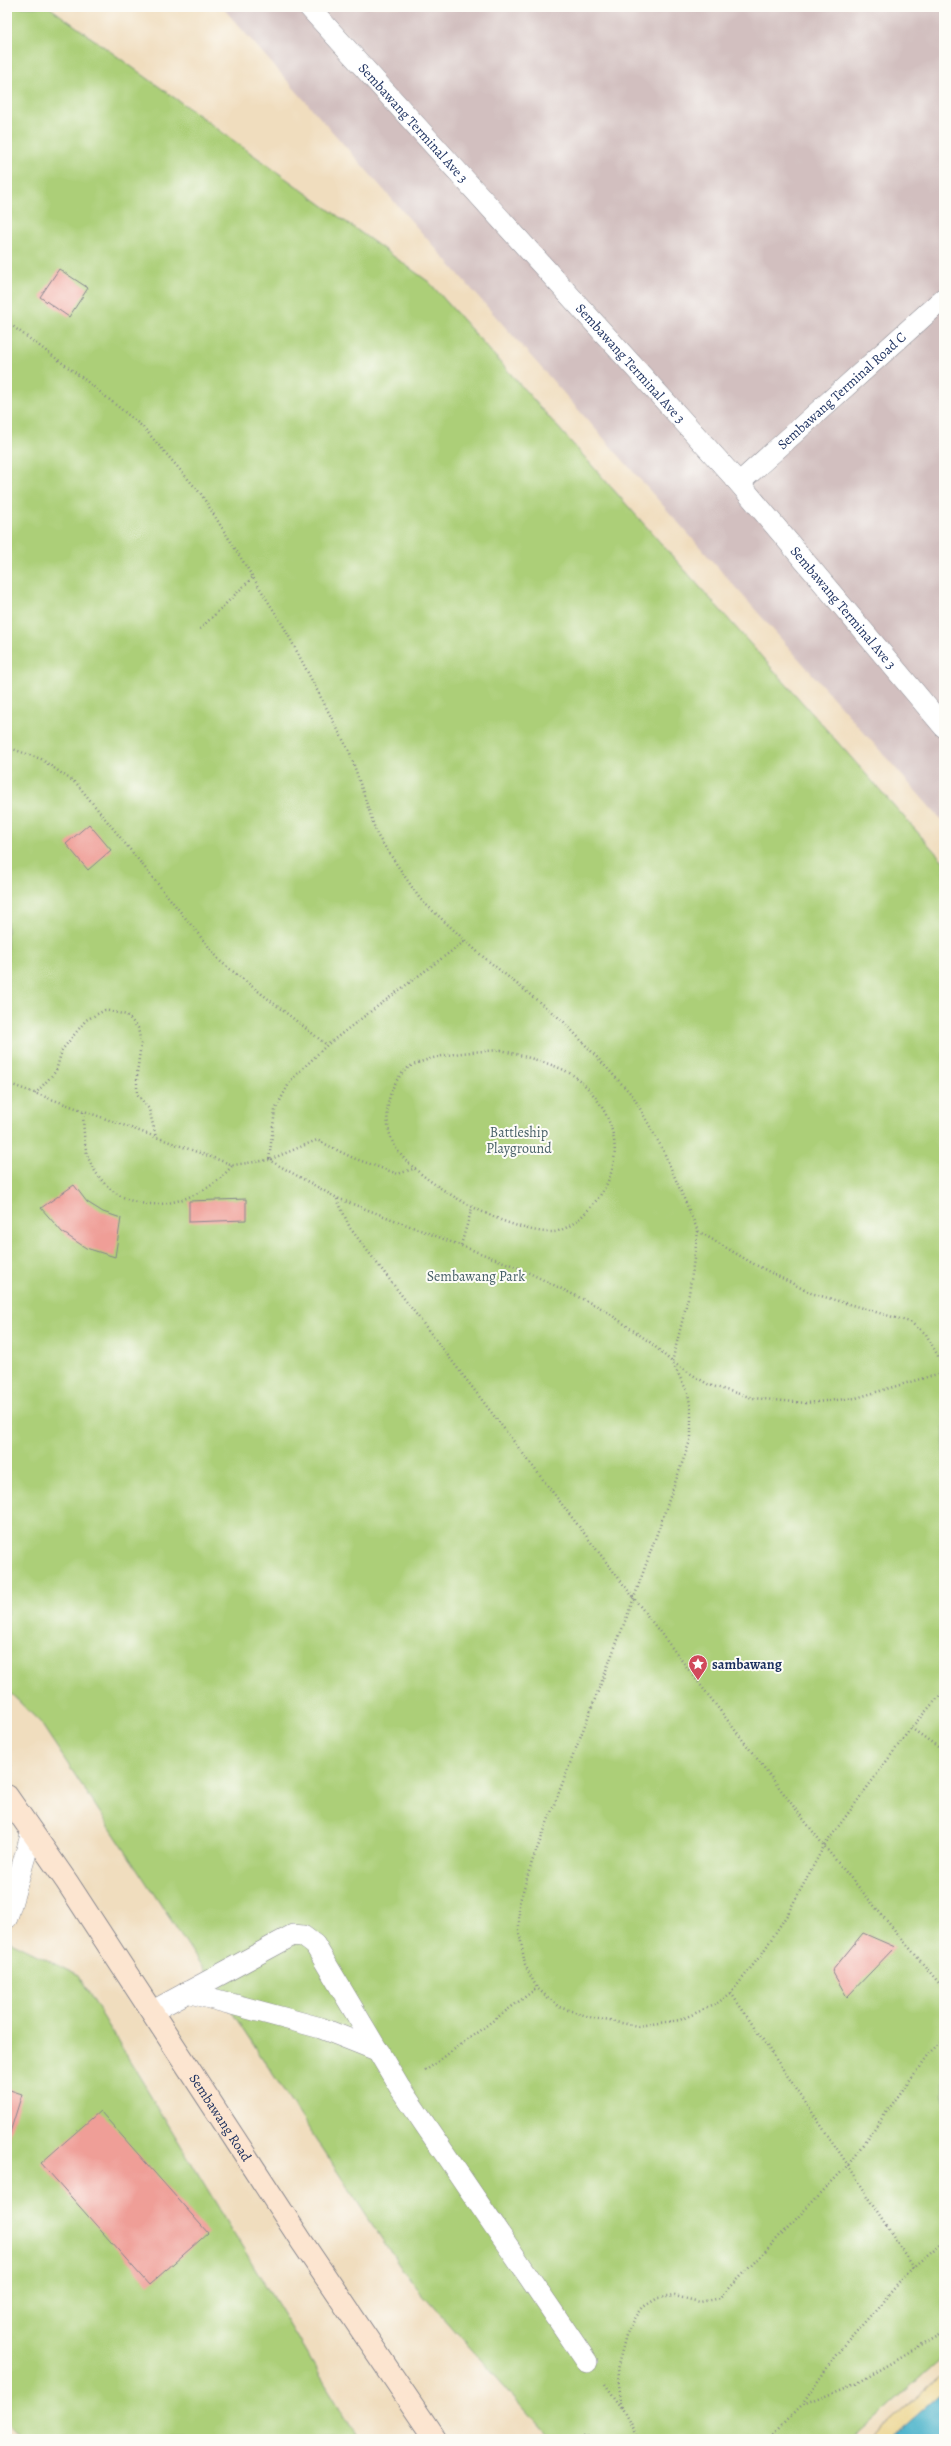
<svg xmlns="http://www.w3.org/2000/svg" width="951" height="2446" font-family="Alegreya,serif">
	<style>
		.industrial { fill: #d2bfbf }
		.green { fill: #accf78; stroke: #647f6b }
		.sand { fill: #eeda9e; stroke: #84847e }
		.water { fill: #4db4cb; stroke: #347294 }
		.building { fill: #ef9e97 }
		.lines { fill: none; stroke-linecap: round; stroke-linejoin: round }
		.lane-casing { stroke: #86868e; stroke-width: 22 }
		.secondary-casing { stroke: #86868e; stroke-width: 24 }
		.path { stroke: #86868e; stroke-width: 2.5; stroke-dasharray: 1 3; stroke-linecap: butt }
		.lane { stroke: #fff; stroke-width: 21 }
		.secondary { stroke: #fce5d0; stroke-width: 22 }
		.labels { text-anchor: middle; stroke-width: 4; stroke-linejoin: round; paint-order: stroke }
		.street-label { font-size: 14px; fill: #1b2f5e; stroke: #fdfcf7 }
		.park-label { font-size: 14px; fill: #465f66; stroke: #fdfcf7 }
		.poi-label { font-size: 14px; font-weight: bold; fill: #1b2f5e; stroke: #fdfcf7; text-anchor: start }
	</style>
	<rect width="100%" height="100%" fill="#fdfcf7"/>
	<filter id="ink" filterUnits="userSpaceOnUse"><feTurbulence type="fractalNoise" baseFrequency=".025" numOctaves="2"/><feDisplacementMap in="SourceGraphic" scale="8" xChannelSelector="R" yChannelSelector="G"/><feConvolveMatrix kernelMatrix="1 2 1 2 8 2 1 2 1" color-interpolation-filters="sRGB"/></filter>
	<filter id="wash" filterUnits="userSpaceOnUse"><feTurbulence type="fractalNoise" baseFrequency=".012" numOctaves="4" result="noise"/><feDisplacementMap in="SourceGraphic" scale="16" xChannelSelector="R" yChannelSelector="G"/><feGaussianBlur stdDeviation="0.9" result="paint"/><feColorMatrix in="noise" values="0 0 0 0 0 0 0 0 0 0 0 0 0 0 0 0 0 1.4 0 .05"/><feComposite in="paint" operator="in"/></filter>
	<g filter="url(#wash)">
		<rect width="100%" height="100%" fill="#f0ddbe"/>
		<!-- industrial -->
		<polygon class="industrial" points="222,7 944,7 944,823"/>
		<!-- green -->
		<g class="green">
			<polygon points="7,7 49,7 429,282 944,862 944,2356 852,2439 551,2439 405,2274 40,1722 7,1690"/>
			<polygon points="7,1940 78,1975 356,2435 352,2439 22,2439 7,2424"/>
		</g>
		<!-- sand -->
		<polygon class="sand" points="944,2373 944,2439 870,2439"/>
		<!-- water -->
		<polygon class="water" points="944,2391 944,2439 890,2439"/>
		<g id="blocks">
			<!-- building -->
			<g class="building">
				<polygon points="59,269 88,288 69,317 40,297"/>
				<polygon points="89,824 111,850 88,870 66,844"/>
				<polygon points="74,1185 87,1202 103,1212 121,1218 115,1257 86,1248 62,1232 41,1208"/>
				<polygon points="246,1199 246,1220 189,1222 189,1201"/>
				<polygon points="863,1933 895,1947 847,1997 832,1971"/>
				<polygon points="7,2089 22,2094 7,2142"/>
				<polygon points="100,2111 208,2233 149,2285 41,2163"/>
			</g>
		</g>
	</g>
	<g filter="url(#ink)">
		<use href="#blocks" fill-opacity="0" stroke="#86868e" stroke-width="1"/>
		<g class="lines">
			<defs>
				<g id="lane">
					<path id="s1" d="M309,7L739,483L944,727"/>
					<path id="s2" d="M739,483L944,298"/>
					<polyline points="7,1918 32,1832"/>
					<polyline points="187,1992 321,2028 379,2051"/>
					<polyline points="153,2011 293,1935 303,1936 315,1945 400,2088 587,2362"/>
				</g>
				<g id="secondary">
					<path id="s3" d="M7,1796L67,1882L302,2242L435,2439"/>
				</g>
			</defs>
			<!-- lane casing -->
			<use href="#lane" class="lane-casing"/>
			<!-- secondary casing -->
			<use href="#secondary" class="secondary-casing"/>
			<!-- path -->
			<g class="path">
				<polyline points="7,322 84,379 143,427 201,494 284,627 350,753 377,835 420,899 481,955 564,1022 633,1096 663,1150 698,1231 752,1263 811,1293 910,1322 926,1334 944,1367"/>
				<polyline points="200,629 253,577"/>
				<polyline points="7,747 41,759 77,784 221,962 327,1045"/>
				<path d="M501,1050C521,1056 558,1064 574,1076C600,1095 621,1132 613,1165C609,1187 595,1204 579,1219C574,1224 561,1231 554,1232C512,1235 418,1183 396,1148C386,1132 385,1110 391,1092C395,1082 402,1070 413,1065C440,1053 471,1052 501,1050Z"/>
				<polyline points="7,1083 233,1165 269,1160 337,1198 519,1268 603,1309 651,1343 672,1362 709,1385 753,1398 806,1403 856,1398 944,1372"/>
				<polyline points="35,1094 56,1071 62,1050 86,1020 105,1010 127,1015 138,1028 141,1044 137,1073 137,1094 149,1109 156,1137"/>
				<path d="M83,1112C84,1130 83,1150 92,1166C119,1215 172,1212 213,1184C221,1179 227,1171 233,1165"/>
				<polyline points="416,1168 398,1174 353,1158 317,1140 269,1160 275,1110 291,1080 327,1045 358,1021 465,941"/>
				<polyline points="337,1199 350,1228 824,1846 944,1989"/>
				<polyline points="698,1231 689,1294 672,1362 688,1393 691,1410 691,1438 634,1598 532,1862 519,1904 519,1930 525,1965 537,1988 559,2007 593,2018 638,2026 680,2020 716,2004 731,1993 761,1955 787,1915 824,1846 911,1728 944,1691"/>
				<polyline points="461,1245 472,1208"/>
				<polyline points="911,1728 944,1751"/>
				<polyline points="7,1759 11,1766"/>
				<polyline points="731,1993 848,2165 913,2267"/>
				<polyline points="425,2071 537,1988"/>
				<polyline points="605,2384 622,2408"/>
				<polyline points="803,2405 855,2384 944,2332"/>
				<polyline points="581,2439 585,2435 592,2439"/>
				<polyline points="638,2439 622,2408 617,2369 626,2335 636,2317 643,2307 658,2298 675,2296 700,2302 720,2298 848,2165 928,2055 944,2040"/>
				<polyline points="768,2439 802,2405 835,2356 913,2267 944,2241"/>
			</g>
			<!-- lane -->
			<use href="#lane" class="lane"/>
			<!-- secondary -->
			<use href="#secondary" class="secondary"/>
		</g>
	</g>
	<!-- icons -->
	<defs>
		<symbol id="sight-pin" viewBox="-11 -11 22 30"><path d="M0 17L-7.5 6A9.5 9.5 0 1 1 7.5 6Z" fill="#d1495b" stroke="#fdfcf7"/><path d="M0-6L1.8-2.2L6-1.7L2.9 1.2L3.7 5.4L0 3.3L-3.7 5.4L-2.9 1.2L-6-1.7L-1.8-2.2Z" fill="#fff"/></symbol>
	</defs>
	<g fill-rule="evenodd">
		<use href="#sight-pin" x="687" y="1653" width="22" height="30"/>
	</g>
	<g class="labels">
		<!-- street labels -->
		<g class="street-label">
			<text dy="5" stroke="none"><textPath href="#s1" startOffset="156">Sembawang Terminal Ave 3</textPath></text>
			<text dy="5" stroke="none"><textPath href="#s1" startOffset="480">Sembawang Terminal Ave 3</textPath></text>
			<text dy="5" stroke="none"><textPath href="#s2" startOffset="138">Sembawang Terminal Road C</textPath></text>
			<text dy="5" stroke="none"><textPath href="#s1" startOffset="804">Sembawang Terminal Ave 3</textPath></text>
			<text dy="5" stroke="none"><textPath href="#s3" startOffset="386">Sembawang Road</textPath></text>
		</g>
		<!-- park labels -->
		<g class="park-label">
			<text x="519" y="1137">Battleship<tspan x="519" dy="16">Playground</tspan></text>
			<text x="476" y="1281">Sembawang Park</text>
		</g>
		<!-- poi labels -->
		<g class="poi-label">
			<text x="712" y="1669">sambawang</text>
		</g>
	</g>
	<!-- margin -->
	<rect width="951" height="2446" fill="none" stroke="#fdfcf7" stroke-width="24"/>
</svg>
